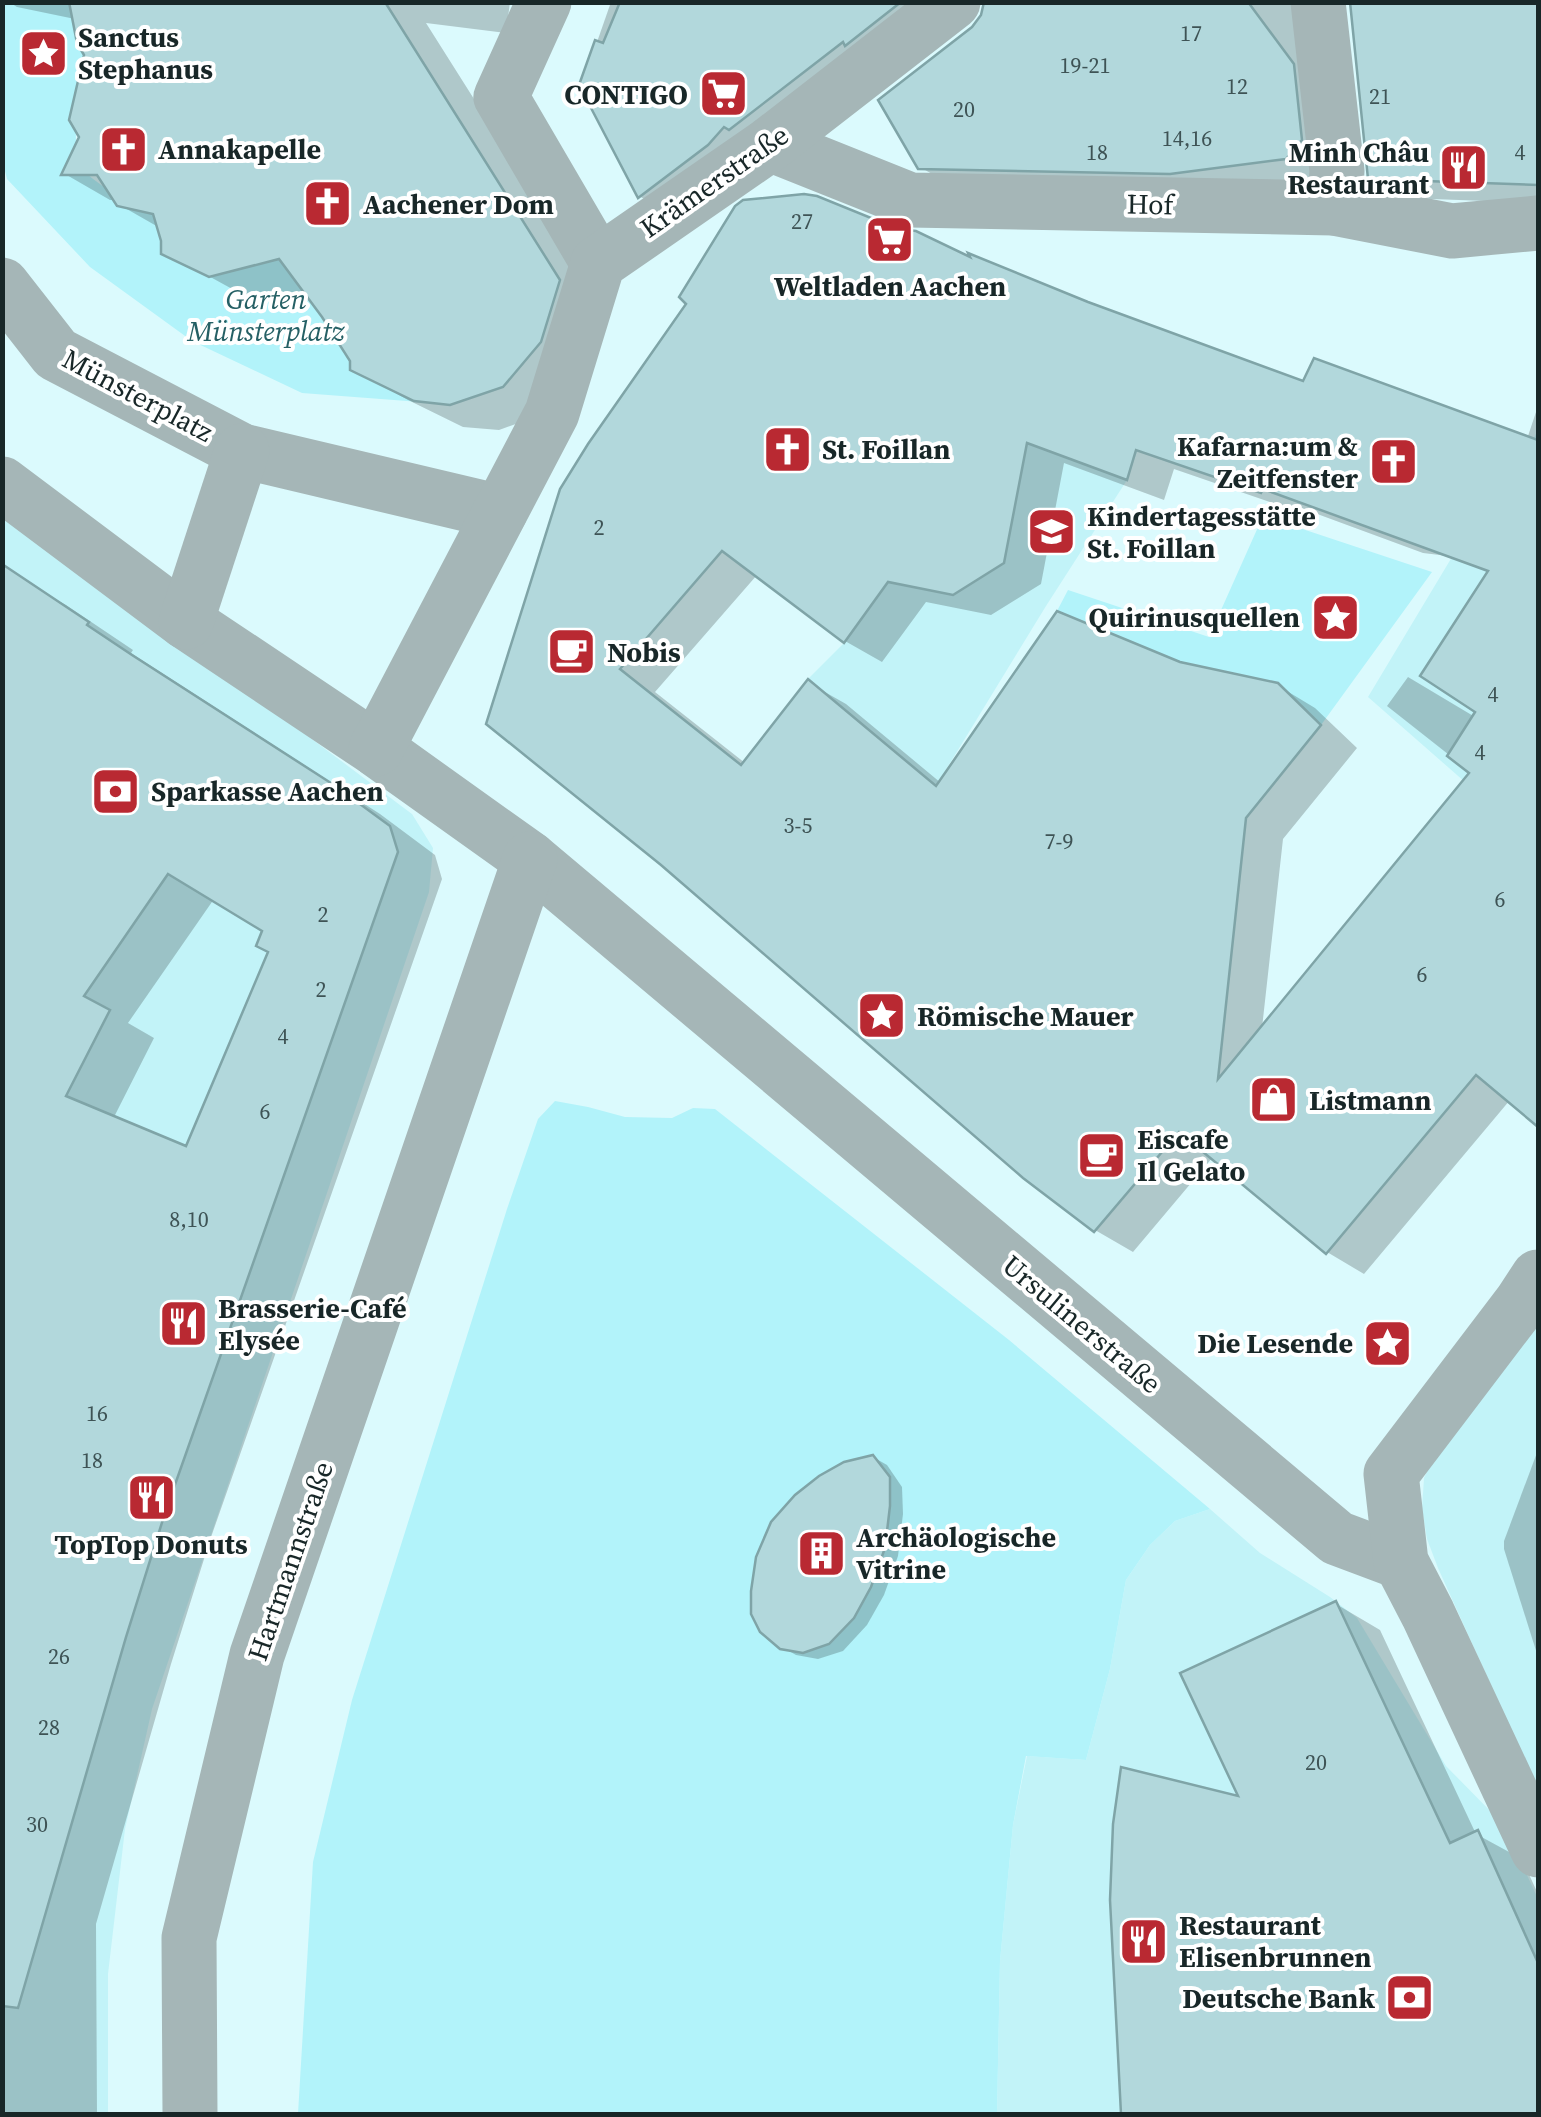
<svg xmlns="http://www.w3.org/2000/svg" width="1541" height="2117" font-family="'Source Serif 4',serif">
	<style>
		.built { fill: #c2f3f8 }
		.green { fill: #b2f3fa }
		.shadow { fill: #0003; fill-rule: evenodd }
		.building { fill: #b2d8dc; stroke: #7fa4a7; stroke-width: 2.5; fill-rule: evenodd }
		.lines { fill: none; stroke-linecap: round; stroke-linejoin: round }
		.street { stroke: #a5b6b7; stroke-width: 55 }
		.labels { text-anchor: middle; stroke-width: 8; stroke-linejoin: round; paint-order: stroke }
		.number-label { font-size: 22px; fill: #3e5355 }
		.poi-label { font-size: 28px; font-weight: bold; fill: #182728; stroke: #fff; text-anchor: start }
		.street-label { font-size: 28px; fill: #182728; stroke: #fff }
		.park-label { font-size: 28px; font-style: italic; fill: #256065; stroke: #fff }
	</style>
	<rect width="100%" height="100%" fill="#dbfafd"/>
	<!-- built -->
	<g class="built">
		<polygon points="1088,302 1178,335 1127,480 1046,606 936,786 808,679 844,643 901,564 912,587 924,589 928,577 971,584 981,577 993,537 1009,539 1011,528 990,489"/>
		<polygon points="1538,429 1538,846 1368,697 1470,527 1493,535"/>
		<polygon points="2,507 412,814 433,848 429,892 152,1709 125,1829 108,1974 108,2114 3,2114"/>
		<polygon points="1538,1311 1538,1790 1438,1568 1427,1539 1422,1509 1424,1478 1435,1454"/>
		<polygon points="1210,1509 1260,1553 1330,1597 1357,1618 1446,1766 1504,1825 1538,1899 1538,2114 997,2114 1000,1961 1013,1825 1027,1756 1086,1760 1110,1669 1126,1580 1150,1545 1175,1521"/>
	</g>
	<!-- green -->
	<g class="green">
		<path d="M3,3H69L77,43L109,100L71,109L69,120L76,127C75,172 80,169 115,195L116,205L127,206L163,184L158,231L160,239L186,266L193,270L229,272L282,254L375,382L387,388L422,383L420,402L302,393L192,341L90,267L7,179L3,163Z"/>
		<polygon points="1263,516 1432,572 1321,725 1278,683 1180,662 1057,611 1068,590 1209,637"/>
		<polygon points="555,1101 588,1107 625,1117 672,1118 693,1108 715,1109 1009,1340 1210,1509 1175,1521 1150,1545 1126,1580 1110,1669 1086,1760 1026,1756 1013,1825 1000,1961 997,2114 298,2114 313,1862 352,1700 507,1209 538,1119"/>
	</g>
	<!-- shadow -->
	<g class="shadow">
		<polygon points="9,2 510,2 506,33 426,23 606,308 550,412 499,430 463,427 408,400 360,373 306,290 263,301 254,301 174,257 160,228 118,204 116,200 110,200 65,174 82,137 87,54 75,19 17,7"/>
		<polygon points="611,2 961,2 674,216 639,196 582,85"/>
		<polygon points="986,2 1330,2 1322,178 1207,192 956,188 920,167 974,28 984,16"/>
		<polygon points="1352,2 1538,2 1538,203 1405,198 1370,178"/>
		<polygon points="977,263 1304,384 1527,439 1538,406 1538,567 1423,553 1301,508 1299,512 1174,469 1164,500 1064,463 1041,584 991,615 926,602 882,662 845,641 757,575 655,692 745,763 809,683 846,704 941,783 1180,664 1277,685 1315,708 1357,748 1283,839 1262,1028 1472,773 1387,706 1408,677 1475,717 1520,604 1538,616 1538,1124 1510,1100 1364,1274 1327,1252 1213,1157 1133,1252 1095,1230 662,863 489,724"/>
		<path d="M2,571L66,605L133,650L131,653L380,814L435,855L442,879L210,1540L171,1664L96,1924L97,2114H2ZM214,899L265,930L271,952L187,1150L113,1119L154,1038L128,1023Z"/>
		<polygon points="1538,1450 1538,1657 1504,1549 1504,1541"/>
		<polygon points="873,1457 887,1465 902,1487 903,1514 898,1556 884,1595 867,1625 843,1651 818,1659 796,1655 782,1647"/>
		<polygon points="1336,1604 1380,1630 1476,1834 1522,1859 1538,1894 1538,2114 1124,2114 1112,1900 1243,1800"/>
	</g>
	<!-- building -->
	<g class="building">
		<polygon points="69,2 385,2 560,280 541,342 503,387 450,405 414,401 350,370 350,361 322,317 279,259 209,277 161,254 161,241 153,214 117,206 97,175 61,175 79,137 69,120 84,55 77,43"/>
		<polygon points="620,2 901,2 845,46 843,42 729,130 724,127 708,145 638,198 579,85 595,40 603,43"/>
		<polygon points="984,2 1248,2 1294,64 1302,140 1286,159 1170,174 918,169 878,100 972,27 981,15"/>
		<polygon points="1350,2 1538,2 1538,185 1368,179"/>
		<path d="M804,194L817,196L898,229L916,231L970,257L968,253L1088,302L1303,381L1314,358L1538,440V1127L1476,1075L1326,1254L1179,1132L1094,1232L1023,1178L661,865L486,724L560,489L588,444L686,304L679,297L735,206L743,200ZM1027,443L1127,480L1136,450L1261,493L1263,489L1488,571L1420,676L1475,712L1447,756L1469,773L1218,1079L1246,818L1321,725L1278,683L1180,662L1057,611L936,786L808,679L741,765L620,669L722,551L844,643L888,582L953,595L1004,563Z"/>
		<path d="M2,564L89,622L87,625L132,655L334,785L390,826L398,852L165,1513L126,1637L18,2008L2,2006ZM168,874L262,931L256,946L268,952L186,1146L66,1096L110,1010L84,996Z"/>
		<polygon points="873,1455 890,1477 890,1506 885,1548 871,1587 854,1618 829,1644 803,1653 780,1649 760,1632 751,1614 751,1591 756,1557 771,1522 795,1495 819,1476 844,1462"/>
		<polygon points="1336,1601 1450,1843 1478,1830 1538,1963 1538,2114 1121,2114 1110,1900 1113,1824 1121,1767 1238,1796 1180,1673"/>
	</g>
	<g class="lines">
		<!-- street -->
		<g class="street">
			<polyline points="544,2 501,97 598,263"/>
			<polyline points="1318,2 1337,171 1334,208"/>
			<polyline points="770,144 910,200 1334,208 1452,231 1538,223"/>
			<polyline points="2,285 56,354 242,451 500,512"/>
			<polyline points="2,484 186,622 376,749 530,859 1337,1538 1401,1562"/>
			<polyline points="186,622 242,451"/>
			<polyline points="376,749 552,413 598,263 770,144 953,2"/>
			<polyline points="1538,1277 1521,1303 1391,1474 1401,1562 1428,1614 1538,1850"/>
			<polyline points="190,2114 189,1938 257,1655 530,859"/>
		</g>
	</g>
	<!-- icons -->
	<defs>
		<symbol id="sight-square" viewBox="-11 -11 22 22"><rect x="-9" y="-9" width="18" height="18" rx="4" fill="#b92932" stroke="#fff"/><path d="M0-6L1.8-2.2L6-1.7L2.9 1.2L3.7 5.4L0 3.3L-3.7 5.4L-2.9 1.2L-6-1.7L-1.8-2.2Z" fill="#fff"/></symbol>
		<symbol id="supermarket-square" viewBox="-11 -11 22 22"><rect x="-9" y="-9" width="18" height="18" rx="4" fill="#b92932" stroke="#fff"/><path d="M-6-5.5h2.5l.6 2H6L4.5 2H-2.5L-4.4-4H-6ZM-1.5 3.2a1.3 1.3 0 1 0 .1 0ZM3 3.2a1.3 1.3 0 1 0 .1 0Z" fill="#fff"/></symbol>
		<symbol id="church-square" viewBox="-11 -11 22 22"><rect x="-9" y="-9" width="18" height="18" rx="4" fill="#b92932" stroke="#fff"/><path d="M-1.2-6h2.4v3.5h3.3v2.4h-3.3V6h-2.4V-.1h-3.3v-2.4h3.3Z" fill="#fff"/></symbol>
		<symbol id="restaurant-square" viewBox="-11 -11 22 22"><rect x="-9" y="-9" width="18" height="18" rx="4" fill="#b92932" stroke="#fff"/><path d="M-5-6h1v4h1v-4h1v4h1v-4h1v5L-1.5 .5V6h-2V.5L-5-1ZM5-6V6H3V1.5H1.5Q1.5-4 5-6Z" fill="#fff"/></symbol>
		<symbol id="school-square" viewBox="-11 -11 22 22"><rect x="-9" y="-9" width="18" height="18" rx="4" fill="#b92932" stroke="#fff"/><path d="M0-5L7-2L0 1L-7-2ZM-4 1L0 2.5L4 1V4Q0 6-4 4Z" fill="#fff"/></symbol>
		<symbol id="cafe-square" viewBox="-11 -11 22 22"><rect x="-9" y="-9" width="18" height="18" rx="4" fill="#b92932" stroke="#fff"/><path d="M-5.5-4.5H6V0H3Q3 3.5 0 3.5H-2.5Q-5.5 3.5-5.5 0ZM3-3.2v2h1.7v-2ZM-6 4.5H4V6H-6Z" fill="#fff"/></symbol>
		<symbol id="bank-square" viewBox="-11 -11 22 22"><rect x="-9" y="-9" width="18" height="18" rx="4" fill="#b92932" stroke="#fff"/><path d="M-6-4H6V4H-6ZM0-2.3a2.3 2.3 0 1 0 0 4.6a2.3 2.3 0 1 0 0-4.6Z" fill="#fff"/></symbol>
		<symbol id="shop-square" viewBox="-11 -11 22 22"><rect x="-9" y="-9" width="18" height="18" rx="4" fill="#b92932" stroke="#fff"/><path d="M-5-2.5h2.3a2.7 3.5 0 0 1 5.4 0H5L5.5 6h-11ZM-1.5-2.5h3a1.5 2.3 0 0 0-3 0Z" fill="#fff"/></symbol>
		<symbol id="building-square" viewBox="-11 -11 22 22"><rect x="-9" y="-9" width="18" height="18" rx="4" fill="#b92932" stroke="#fff"/><path d="M-4-6H4V6H1V3H-1V6H-4ZM-2.5-4.3h1.7v1.8h-1.7ZM.8-4.3h1.7v1.8H.8ZM-2.5-1h1.7V.8h-1.7ZM.8-1h1.7V.8H.8Z" fill="#fff"/></symbol>
	</defs>
	<g fill-rule="evenodd">
		<use href="#sight-square" x="16" y="26" width="55" height="55"/>
		<use href="#supermarket-square" x="696" y="66" width="55" height="55"/>
		<use href="#church-square" x="96" y="122" width="55" height="55"/>
		<use href="#restaurant-square" x="1436" y="140" width="55" height="55"/>
		<use href="#church-square" x="300" y="176" width="55" height="55"/>
		<use href="#supermarket-square" x="862" y="212" width="55" height="55"/>
		<use href="#church-square" x="760" y="422" width="55" height="55"/>
		<use href="#church-square" x="1366" y="434" width="55" height="55"/>
		<use href="#school-square" x="1024" y="504" width="55" height="55"/>
		<use href="#sight-square" x="1308" y="590" width="55" height="55"/>
		<use href="#cafe-square" x="544" y="624" width="55" height="55"/>
		<use href="#bank-square" x="88" y="764" width="55" height="55"/>
		<use href="#sight-square" x="854" y="988" width="55" height="55"/>
		<use href="#shop-square" x="1246" y="1072" width="55" height="55"/>
		<use href="#cafe-square" x="1074" y="1128" width="55" height="55"/>
		<use href="#restaurant-square" x="156" y="1296" width="55" height="55"/>
		<use href="#sight-square" x="1360" y="1316" width="55" height="55"/>
		<use href="#restaurant-square" x="124" y="1470" width="55" height="55"/>
		<use href="#building-square" x="794" y="1526" width="55" height="55"/>
		<use href="#restaurant-square" x="1116" y="1914" width="55" height="55"/>
		<use href="#bank-square" x="1382" y="1970" width="55" height="55"/>
	</g>
	<g class="labels">
		<!-- number labels -->
		<g class="number-label">
			<text x="1191" y="41">17</text>
			<text x="1085" y="73">19-21</text>
			<text x="1237" y="94">12</text>
			<text x="1380" y="104">21</text>
			<text x="964" y="117">20</text>
			<text x="1187" y="146">14,16</text>
			<text x="1097" y="160">18</text>
			<text x="1520" y="160">4</text>
			<text x="802" y="229">27</text>
			<text x="599" y="535">2</text>
			<text x="1493" y="702">4</text>
			<text x="1480" y="760">4</text>
			<text x="798" y="833">3-5</text>
			<text x="1059" y="849">7-9</text>
			<text x="1500" y="907">6</text>
			<text x="323" y="922">2</text>
			<text x="1422" y="982">6</text>
			<text x="321" y="997">2</text>
			<text x="283" y="1044">4</text>
			<text x="265" y="1119">6</text>
			<text x="189" y="1227">8,10</text>
			<text x="97" y="1421">16</text>
			<text x="92" y="1468">18</text>
			<text x="59" y="1664">26</text>
			<text x="49" y="1735">28</text>
			<text x="1316" y="1770">20</text>
			<text x="37" y="1832">30</text>
		</g>
		<!-- poi labels -->
		<g class="poi-label">
			<text x="78" y="47">Sanctus<tspan x="78" dy="32">Stephanus</tspan></text>
			<text x="688" y="104" text-anchor="end">CONTIGO</text>
			<text x="158" y="159">Annakapelle</text>
			<text x="1429" y="162" text-anchor="end">Minh Châu<tspan x="1429" dy="32">Restaurant</tspan></text>
			<text x="363" y="214">Aachener Dom</text>
			<text x="890" y="296" text-anchor="middle">Weltladen Aachen</text>
			<text x="1358" y="456" text-anchor="end">Kafarna:um &amp;<tspan x="1358" dy="32">Zeitfenster</tspan></text>
			<text x="822" y="459">St. Foillan</text>
			<text x="1087" y="526">Kindertagesstätte<tspan x="1087" dy="32">St. Foillan</tspan></text>
			<text x="1300" y="627" text-anchor="end">Quirinusquellen</text>
			<text x="607" y="662">Nobis</text>
			<text x="151" y="801">Sparkasse Aachen</text>
			<text x="917" y="1026">Römische Mauer</text>
			<text x="1309" y="1110">Listmann</text>
			<text x="1137" y="1149">Eiscafe<tspan x="1137" dy="32">Il Gelato</tspan></text>
			<text x="218" y="1318">Brasserie-Café<tspan x="218" dy="32">Elysée</tspan></text>
			<text x="1353" y="1353" text-anchor="end">Die Lesende</text>
			<text x="856" y="1547">Archäologische<tspan x="856" dy="32">Vitrine</tspan></text>
			<text x="151" y="1554" text-anchor="middle">TopTop Donuts</text>
			<text x="1179" y="1935">Restaurant<tspan x="1179" dy="32">Elisenbrunnen</tspan></text>
			<text x="1375" y="2008" text-anchor="end">Deutsche Bank</text>
		</g>
		<!-- street labels -->
		<g class="street-label">
			<text transform="translate(714 181) rotate(-35)" y="10">Krämerstraße</text>
			<text transform="translate(1150 204) rotate(1)" y="10">Hof</text>
			<text transform="translate(138 395) rotate(28)" y="10">Münsterplatz</text>
			<text transform="translate(1082 1324) rotate(40)" y="10">Ursulinerstraße</text>
			<text transform="translate(290 1561) rotate(-71)" y="10">Hartmannstraße</text>
		</g>
		<!-- park labels -->
		<g class="park-label">
			<text x="266" y="309">Garten<tspan x="266" dy="32">Münsterplatz</tspan></text>
		</g>
	</g>
	<!-- border -->
	<rect width="1541" height="2117" fill="none" stroke="#182728" stroke-width="10"/>
</svg>
